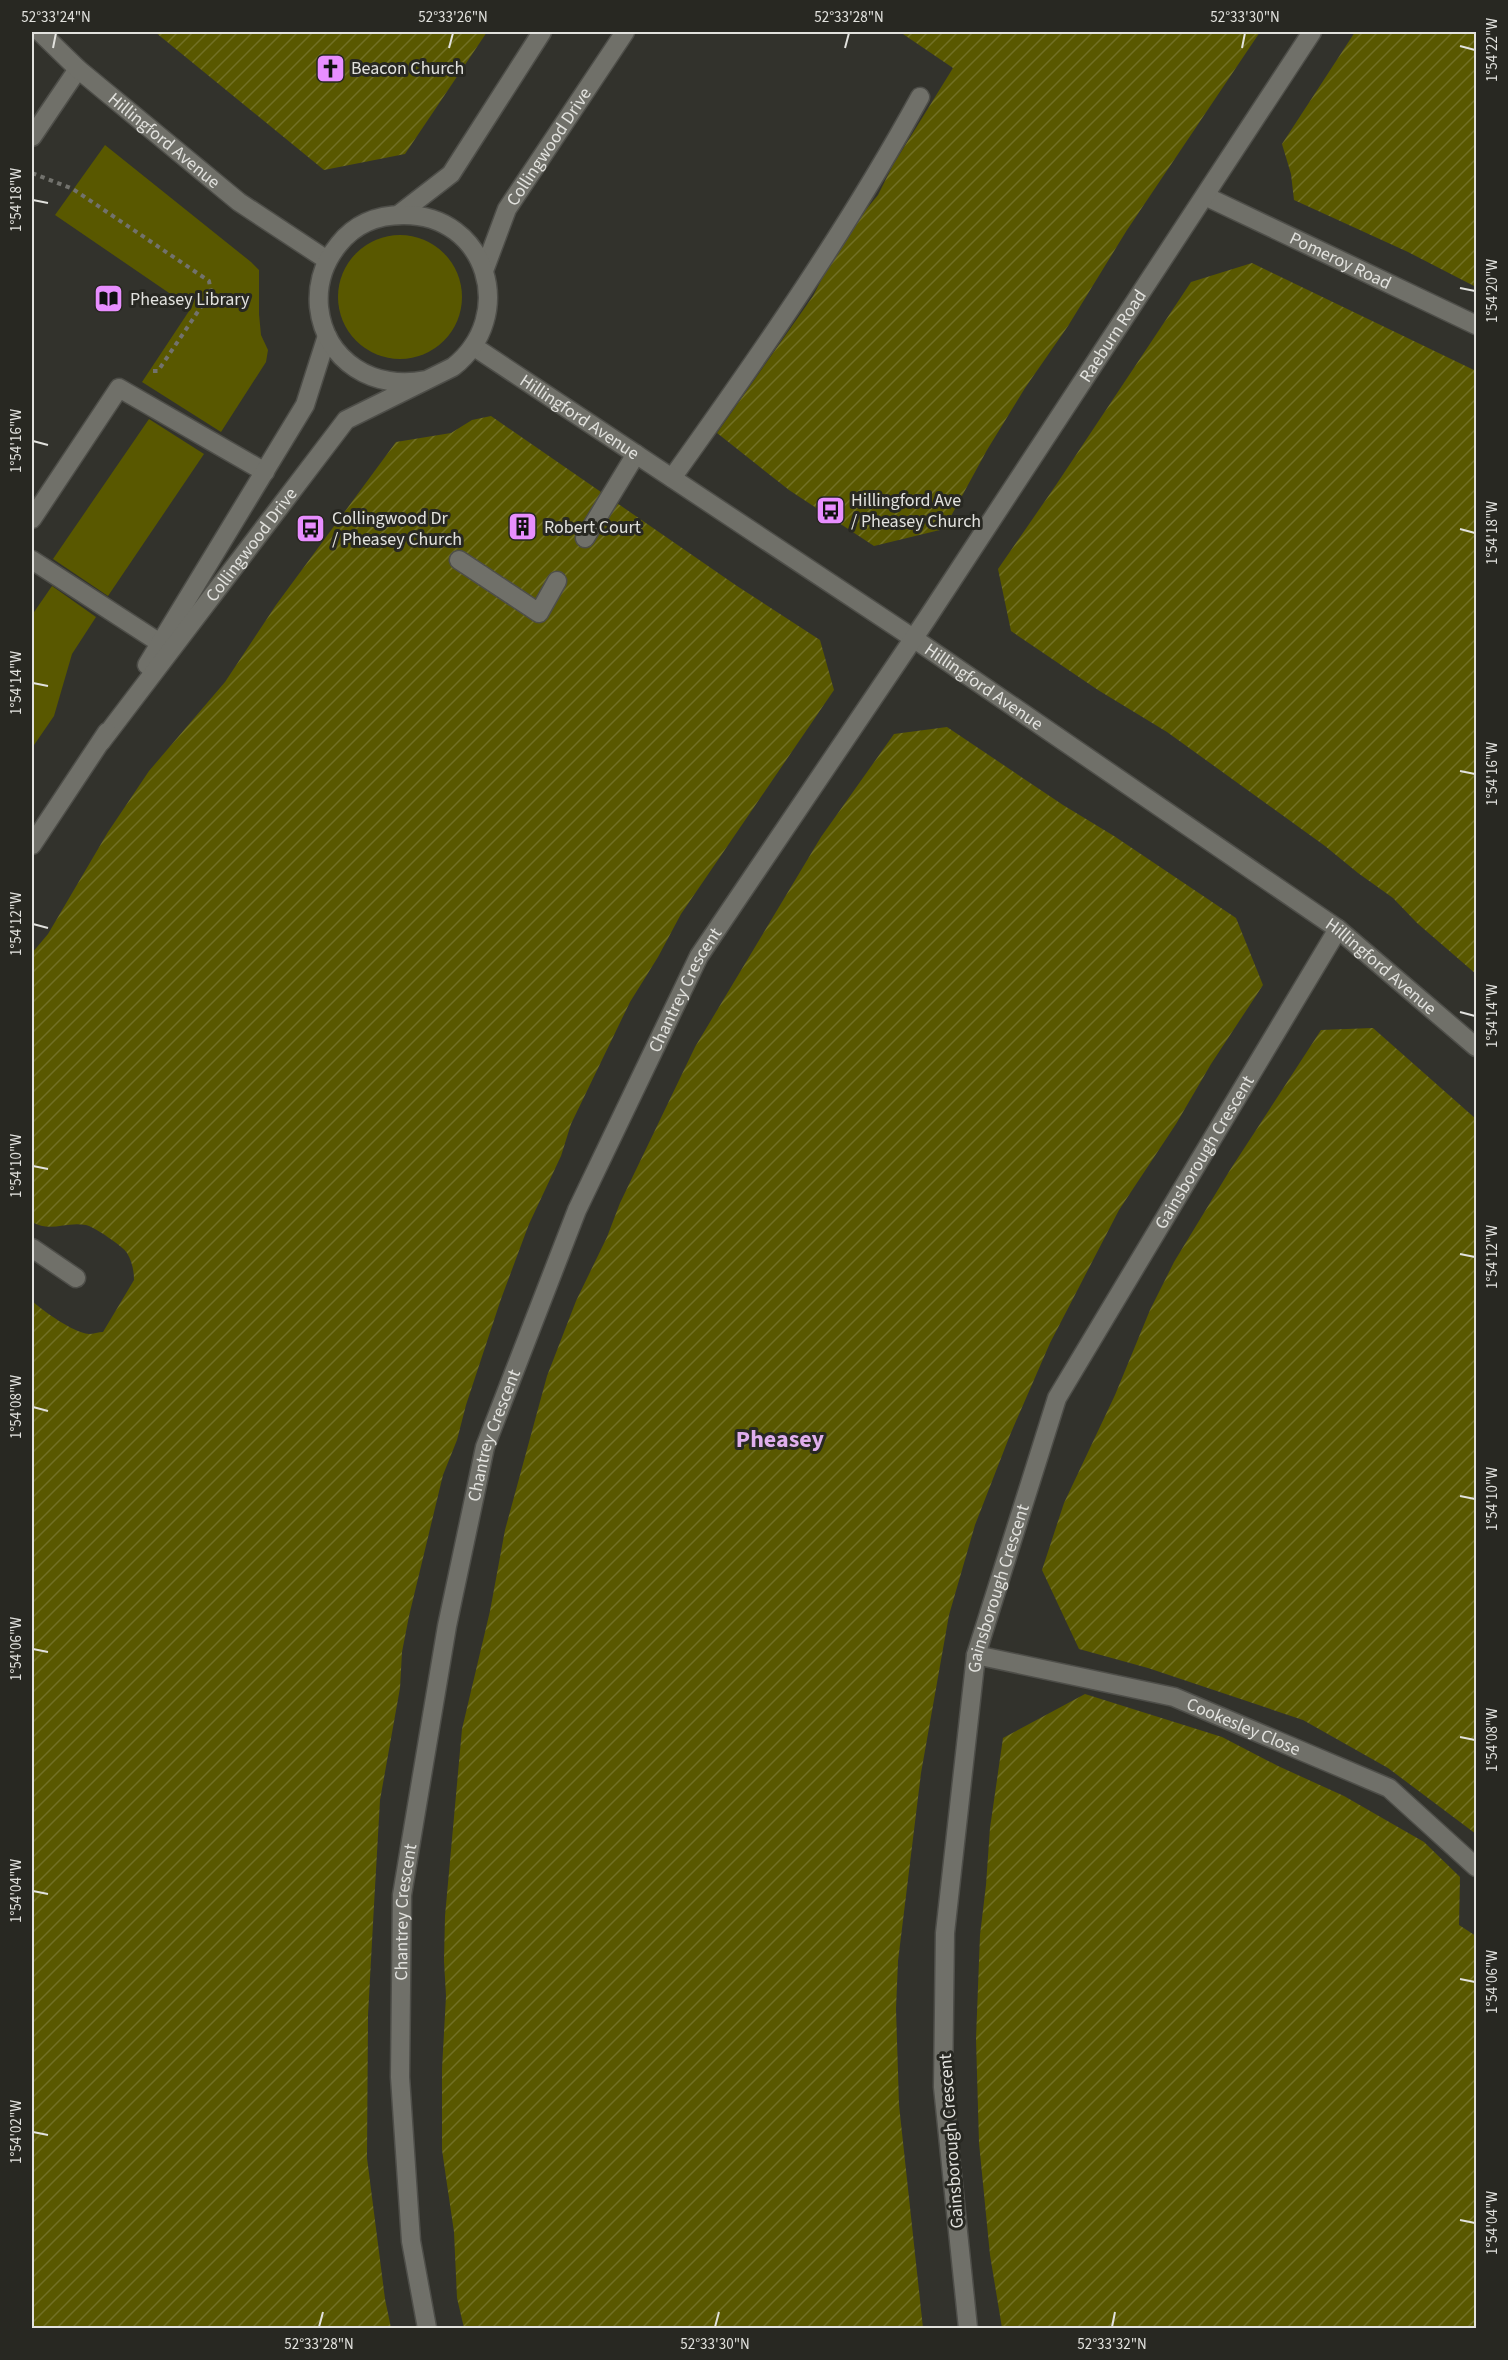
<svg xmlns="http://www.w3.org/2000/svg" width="1508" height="2360" font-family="'Source Sans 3',sans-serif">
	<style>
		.green { fill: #595800 }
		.garden { fill: url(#garden-furrows) }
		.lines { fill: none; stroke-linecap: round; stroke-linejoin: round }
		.service-casing { stroke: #4e4e49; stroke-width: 21 }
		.minor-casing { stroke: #4e4e49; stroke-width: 21 }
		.path { stroke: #72726d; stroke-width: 4; stroke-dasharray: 4.5 4.5; stroke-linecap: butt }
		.service { stroke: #707069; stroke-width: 18 }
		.minor { stroke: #707069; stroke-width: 18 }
		.ticks { fill: none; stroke: #e2e2de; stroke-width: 2 }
		.labels { text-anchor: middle; stroke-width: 6; stroke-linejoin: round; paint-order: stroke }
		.poi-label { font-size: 18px; fill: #e2e2de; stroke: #282822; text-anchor: start }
		.street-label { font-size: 18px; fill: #e2e2de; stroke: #282822 }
		.district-label { font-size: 24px; font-weight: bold; fill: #e0afed; stroke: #282822 }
		.neatline { fill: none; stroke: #e2e2de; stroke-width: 2 }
		.ticks-label { font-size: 15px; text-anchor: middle; fill: #e2e2de }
	</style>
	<defs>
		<pattern id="garden-furrows" width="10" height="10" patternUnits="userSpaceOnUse" patternTransform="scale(1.5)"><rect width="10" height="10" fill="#595800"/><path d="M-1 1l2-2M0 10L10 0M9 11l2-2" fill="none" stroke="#717025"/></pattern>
	</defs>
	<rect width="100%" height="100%" fill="#32322c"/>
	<!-- green -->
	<g class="green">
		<polygon points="105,145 251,262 259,270 259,314 261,335 268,350 266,362 221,432 142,382 191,308 55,215"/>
		<circle cx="400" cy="297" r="62"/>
		<polygon points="149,419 204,454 108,596 53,559"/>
		<polygon points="52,586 96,617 72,654 54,716 32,748 32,615"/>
	</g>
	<!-- garden -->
	<g class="garden">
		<polygon points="155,32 487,32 405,154 324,170"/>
		<polygon points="900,32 1260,32 1127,230 1068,326 1025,388 987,450 944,529 874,546 789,490 717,433 813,296 831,261 854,224 878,195 893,165 953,68"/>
		<polygon points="1355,32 1476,32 1476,287 1408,252 1294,200 1291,174 1282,144"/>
		<polygon points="1252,263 1476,371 1476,974 1417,923 1393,898 1358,873 1325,846 1167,732 1098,690 1011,631 998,569 1056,485 1191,282"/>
		<path d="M491,416L737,586L820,640L834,690L681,914L658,957L630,1002L571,1124L561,1156L529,1224L501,1299L466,1405L457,1440L443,1475L409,1616L402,1652L400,1688L380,1800L374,1905L368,2015L367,2158L385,2299L391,2328H32V1301C45,1312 72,1332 89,1334C93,1334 99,1332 103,1332L134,1280C134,1271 132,1261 127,1253C124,1247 93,1226 86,1225C65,1221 51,1233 32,1222V953L48,934L108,832L149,771L225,682L276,605L396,442L451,433L472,420Z"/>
		<polygon points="947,727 1063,805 1114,836 1236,918 1263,985 1211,1064 1176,1124 1119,1210 1050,1343 1010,1435 975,1525 949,1615 921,1773 898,1961 896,2009 899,2105 923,2328 464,2328 457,2298 454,2232 442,2150 442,2069 446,1996 444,1961 445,1916 462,1729 490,1611 505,1530 547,1376 576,1301 607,1237 620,1203 695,1047 821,837 894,734"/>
		<polygon points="1373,1028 1476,1119 1476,1834 1388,1768 1303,1720 1148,1668 1079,1649 1042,1570 1064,1503 1115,1395 1150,1310 1174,1262 1230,1170 1321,1030"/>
		<polygon points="1085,1694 1222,1737 1278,1766 1344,1796 1424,1842 1460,1877 1459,1925 1476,1936 1476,2328 1002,2328 990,2255 979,2143 976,2039 980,1935 986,1885 990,1828 1003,1738"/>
	</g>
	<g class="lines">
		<defs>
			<g id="service">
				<polyline points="32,137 78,69"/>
				<path d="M672,478C760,355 847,230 920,97"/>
				<polyline points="32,519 119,388 265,472"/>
				<polyline points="585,538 636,454"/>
				<polyline points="32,560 160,643"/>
				<polyline points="459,560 539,613 557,581"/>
			</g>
			<g id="minor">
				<path id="s1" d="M40,32L78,69L239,202L327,260"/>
				<path id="s2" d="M1205,196L1476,325"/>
				<polyline points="398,215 451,174 542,32"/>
				<path id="s3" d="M485,268L507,209L625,32"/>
				<path id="s4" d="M473,346L913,638L1338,929L1476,1047"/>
				<polyline points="147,665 305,405 327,336"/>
				<path id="s5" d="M101,742L346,420L453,367C518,316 487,214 403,215C377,215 355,224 339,244C324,262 317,284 319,307C325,362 375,391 426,380"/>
				<polyline points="32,845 107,732"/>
				<polyline points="32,1248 76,1278"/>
				<path id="s6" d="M976,1655L1174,1697L1389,1788L1476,1867"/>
				<path id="s7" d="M427,2328L411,2241L400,2077L402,1895L447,1626L485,1447L577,1210L699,956L926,620L1312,32"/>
				<path id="s8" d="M968,2328L943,2087L945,1933L976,1655L1057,1398L1338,929"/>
			</g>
		</defs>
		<!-- service casing -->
		<use href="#service" class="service-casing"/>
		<!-- minor casing -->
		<use href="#minor" class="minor-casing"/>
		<!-- path -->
		<polyline class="path" points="32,173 73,189 209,281 211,292 158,371 153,371"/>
		<!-- service -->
		<use href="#service" class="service"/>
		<!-- minor -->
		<use href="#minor" class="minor"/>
	</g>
	<!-- ticks -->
	<path class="ticks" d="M1460,46L1475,50M53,48L56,33M449,48L453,33M845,48L849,33M1242,48L1245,33M33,200L48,203M1460,288L1475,291M33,441L48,445M1460,529L1475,533M33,683L48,686M1460,771L1475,774M33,924L48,928M1460,1012L1475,1016M33,1166L48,1169M1460,1254L1475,1257M33,1407L48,1411M1460,1496L1475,1499M33,1649L48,1652M1460,1737L1475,1740M33,1891L48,1894M1460,1979L1475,1982M33,2132L48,2135M1460,2220L1475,2223M319,2327L323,2312M715,2327L719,2312M1112,2327L1115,2312"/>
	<!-- icons -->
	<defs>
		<symbol id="church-square" viewBox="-11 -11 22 22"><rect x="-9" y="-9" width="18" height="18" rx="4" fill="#e88eff" stroke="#282822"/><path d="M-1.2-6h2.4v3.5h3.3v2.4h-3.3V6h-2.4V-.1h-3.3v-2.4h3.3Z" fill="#111"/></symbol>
		<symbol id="library-square" viewBox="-11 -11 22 22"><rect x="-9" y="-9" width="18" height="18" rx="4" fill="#e88eff" stroke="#282822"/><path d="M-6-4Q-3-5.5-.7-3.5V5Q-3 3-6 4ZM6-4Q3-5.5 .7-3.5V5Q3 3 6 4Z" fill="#111"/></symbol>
		<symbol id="bus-square" viewBox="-11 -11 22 22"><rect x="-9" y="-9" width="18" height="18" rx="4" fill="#e88eff" stroke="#282822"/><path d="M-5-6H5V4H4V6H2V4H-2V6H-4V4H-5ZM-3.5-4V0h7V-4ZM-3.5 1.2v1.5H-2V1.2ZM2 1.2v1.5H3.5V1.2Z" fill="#111"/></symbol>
		<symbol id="building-square" viewBox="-11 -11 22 22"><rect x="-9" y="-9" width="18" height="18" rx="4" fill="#e88eff" stroke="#282822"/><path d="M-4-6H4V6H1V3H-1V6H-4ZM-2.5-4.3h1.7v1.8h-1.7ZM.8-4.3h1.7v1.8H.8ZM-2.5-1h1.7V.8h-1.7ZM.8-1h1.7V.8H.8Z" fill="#111"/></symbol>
	</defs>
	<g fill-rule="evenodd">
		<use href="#church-square" x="314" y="52" width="33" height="33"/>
		<use href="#library-square" x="92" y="282" width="33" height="33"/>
		<use href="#bus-square" x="814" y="494" width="33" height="33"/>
		<use href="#building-square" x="506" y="510" width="33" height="33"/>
		<use href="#bus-square" x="294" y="512" width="33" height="33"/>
	</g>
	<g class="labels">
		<!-- poi labels -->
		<g class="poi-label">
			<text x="351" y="74">Beacon Church</text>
			<text x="130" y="305">Pheasey Library</text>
			<text x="851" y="506">Hillingford Ave<tspan x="851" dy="21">/ Pheasey Church</tspan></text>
			<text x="332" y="524">Collingwood Dr<tspan x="332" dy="21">/ Pheasey Church</tspan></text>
			<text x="544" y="533">Robert Court</text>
		</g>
		<!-- street labels -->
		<g class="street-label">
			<text dy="6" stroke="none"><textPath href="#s1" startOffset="165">Hillingford Avenue</textPath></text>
			<text dy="6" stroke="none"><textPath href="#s3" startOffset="138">Collingwood Drive</textPath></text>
			<text dy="6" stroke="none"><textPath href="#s2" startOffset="150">Pomeroy Road</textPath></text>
			<text dy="6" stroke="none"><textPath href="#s7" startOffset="2172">Raeburn Road</textPath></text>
			<text dy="6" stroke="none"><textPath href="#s4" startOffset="128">Hillingford Avenue</textPath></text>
			<text dy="6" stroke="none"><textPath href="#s5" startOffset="248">Collingwood Drive</textPath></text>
			<text dy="6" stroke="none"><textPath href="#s4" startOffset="614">Hillingford Avenue</textPath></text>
			<text dy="6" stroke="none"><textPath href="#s4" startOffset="1100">Hillingford Avenue</textPath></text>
			<text dy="6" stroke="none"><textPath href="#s7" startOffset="1390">Chantrey Crescent</textPath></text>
			<text dy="6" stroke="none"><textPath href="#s8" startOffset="1232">Gainsborough Crescent</textPath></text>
			<text dy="6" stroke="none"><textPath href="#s7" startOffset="904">Chantrey Crescent</textPath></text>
			<text dy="6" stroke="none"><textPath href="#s8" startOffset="746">Gainsborough Crescent</textPath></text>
			<text dy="6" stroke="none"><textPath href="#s6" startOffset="278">Cookesley Close</textPath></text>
			<text dy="6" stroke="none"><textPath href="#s7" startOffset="418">Chantrey Crescent</textPath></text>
			<text transform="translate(951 2141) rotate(-94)" y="6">Gainsborough Crescent</text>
		</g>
		<!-- district labels -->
		<g class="district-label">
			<text x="780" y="1447">Pheasey</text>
		</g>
	</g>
	<!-- border -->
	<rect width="1508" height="2360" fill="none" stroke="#282822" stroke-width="66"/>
	<rect x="33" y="33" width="1442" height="2294" class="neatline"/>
	<g class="ticks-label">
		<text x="56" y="22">52°33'24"N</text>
		<text x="453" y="22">52°33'26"N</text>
		<text x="849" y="22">52°33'28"N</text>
		<text x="1245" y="22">52°33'30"N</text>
		<text transform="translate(1492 50) rotate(-90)" y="5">1°54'22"W</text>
		<text transform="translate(16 200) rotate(-90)" y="5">1°54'18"W</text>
		<text transform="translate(1492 291) rotate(-90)" y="5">1°54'20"W</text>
		<text transform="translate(16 441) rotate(-90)" y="5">1°54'16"W</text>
		<text transform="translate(1492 533) rotate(-90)" y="5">1°54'18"W</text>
		<text transform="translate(16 683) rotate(-90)" y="5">1°54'14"W</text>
		<text transform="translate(1492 774) rotate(-90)" y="5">1°54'16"W</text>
		<text transform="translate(16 924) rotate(-90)" y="5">1°54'12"W</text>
		<text transform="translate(1492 1016) rotate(-90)" y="5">1°54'14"W</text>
		<text transform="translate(16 1166) rotate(-90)" y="5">1°54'10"W</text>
		<text transform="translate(1492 1257) rotate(-90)" y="5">1°54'12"W</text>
		<text transform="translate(16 1407) rotate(-90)" y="5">1°54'08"W</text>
		<text transform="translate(1492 1499) rotate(-90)" y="5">1°54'10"W</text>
		<text transform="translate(16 1649) rotate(-90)" y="5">1°54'06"W</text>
		<text transform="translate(1492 1740) rotate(-90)" y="5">1°54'08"W</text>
		<text transform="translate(16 1891) rotate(-90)" y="5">1°54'04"W</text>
		<text transform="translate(1492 1982) rotate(-90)" y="5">1°54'06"W</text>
		<text transform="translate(16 2132) rotate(-90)" y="5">1°54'02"W</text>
		<text transform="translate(1492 2223) rotate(-90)" y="5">1°54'04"W</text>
		<text x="319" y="2349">52°33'28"N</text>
		<text x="715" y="2349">52°33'30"N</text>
		<text x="1112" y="2349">52°33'32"N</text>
	</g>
</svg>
